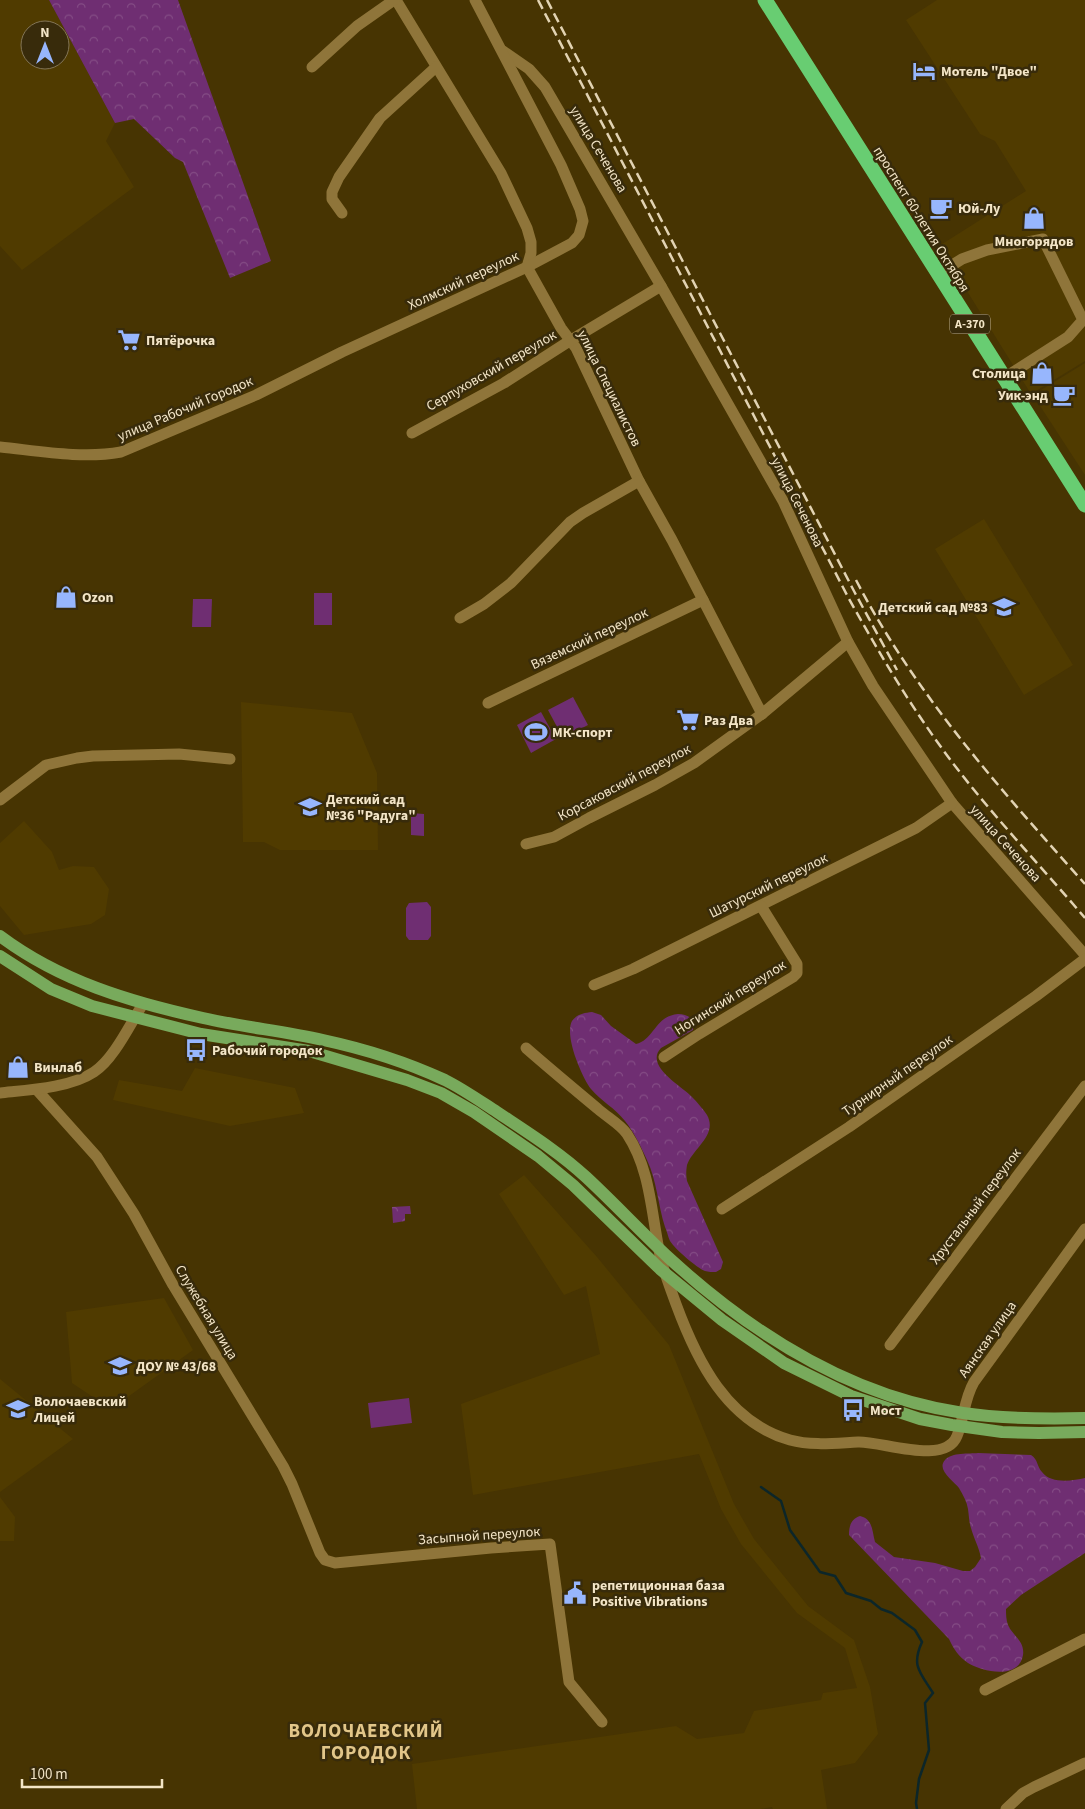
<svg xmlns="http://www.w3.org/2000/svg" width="1085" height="1809" font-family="'Source Sans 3',sans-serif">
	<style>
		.built { fill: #503b00; fill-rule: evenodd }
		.grass { fill: #6f2e72 }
		.forest { fill: url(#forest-crowns) }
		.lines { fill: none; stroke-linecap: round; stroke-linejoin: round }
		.stream { stroke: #0c2629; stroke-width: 2.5 }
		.minor { stroke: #8f753a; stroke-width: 11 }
		.major { stroke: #78aa5c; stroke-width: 12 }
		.highway { stroke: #68cd72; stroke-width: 15 }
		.rail { stroke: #e2d3b3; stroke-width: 2.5; stroke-dasharray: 10 5; stroke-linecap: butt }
		.labels { text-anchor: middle; stroke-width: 5; stroke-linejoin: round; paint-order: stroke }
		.shield { fill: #382b0b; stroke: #bbad8f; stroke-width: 1 }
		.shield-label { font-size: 12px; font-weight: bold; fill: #f3e5c7 }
		.poi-label { font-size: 14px; font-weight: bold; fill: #f3e5c7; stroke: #382b0b; text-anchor: start }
		.street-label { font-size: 14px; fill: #f3e5c7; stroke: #382b0b }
		.district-label { font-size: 19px; font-weight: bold; letter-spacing: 1px; fill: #e2c689; stroke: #382b0b }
	</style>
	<defs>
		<pattern id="forest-crowns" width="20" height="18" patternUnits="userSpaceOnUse" patternTransform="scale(1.25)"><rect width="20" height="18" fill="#6f2e72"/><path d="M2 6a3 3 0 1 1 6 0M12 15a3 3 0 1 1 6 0" fill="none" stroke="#844c85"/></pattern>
	</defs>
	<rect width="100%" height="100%" fill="#473402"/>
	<!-- built -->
	<g class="built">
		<path d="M0,0H49L115,123L106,141L134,187L22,270L0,246ZM30,30H60V60H30Z"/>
		<polygon points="937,0 1085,0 1085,361 1031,394 939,246 1026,191 995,141 980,134 906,20"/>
		<polygon points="1085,363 1085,475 1033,395"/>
		<polygon points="984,519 1073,665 1024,695 935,549"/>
		<polygon points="241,702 352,713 377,773 378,850 280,850 264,842 243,842"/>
		<polygon points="24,821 52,852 59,870 73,866 94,867 109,889 105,915 91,924 24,935 0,906 0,843"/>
		<polygon points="195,1068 295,1088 304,1113 230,1126 113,1100 119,1080 182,1091"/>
		<polygon points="524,1175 597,1257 669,1345 734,1504 754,1539 808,1606 854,1640 870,1687 878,1734 855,1763 821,1770 827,1809 773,1809 772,1807 760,1809 417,1809 412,1764 676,1726 697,1739 744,1733 754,1711 821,1700 823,1693 857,1688 845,1648 797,1613 741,1544 721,1509 699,1454 473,1495 461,1404 600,1354 586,1286 564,1295 499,1194"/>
		<polygon points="164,1298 193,1350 111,1409 72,1383 66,1312"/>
		<polygon points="0,1379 73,1439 0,1492"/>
		<polygon points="0,1497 15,1517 14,1541 0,1541"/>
	</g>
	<!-- grass -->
	<g class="grass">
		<rect x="314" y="593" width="18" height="32"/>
		<polygon points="193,599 212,599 211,627 192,627"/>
		<polygon points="573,697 588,725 563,738 548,710"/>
		<polygon points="541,712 556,739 531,753 517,725"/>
		<polygon points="411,813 424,814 424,836 411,835"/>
		<polygon points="427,902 431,907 431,936 428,940 409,940 406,936 406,908 409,903"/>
		<polygon points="409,1398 412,1423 371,1428 368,1403"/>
	</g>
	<!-- forest -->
	<g class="forest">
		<polygon points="49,0 178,0 271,261 230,278 183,162 175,158 134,119 115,123"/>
		<path d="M592,1012L601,1015L611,1026L636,1044C654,1040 655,1016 678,1014C684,1014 689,1016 693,1020V1030L661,1048C644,1066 682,1086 692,1097C697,1102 703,1109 707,1115C718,1135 693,1148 687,1165C686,1171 686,1175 687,1181L723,1262L721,1269L716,1272C713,1272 708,1272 705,1271C697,1268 675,1249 670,1241C668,1237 667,1231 665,1227C658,1205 657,1181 647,1160C641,1147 634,1132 625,1121C615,1108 601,1101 591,1089C582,1077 564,1036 572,1021C577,1014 584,1013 592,1012Z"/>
		<polygon points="410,1206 411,1214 405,1214 405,1221 393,1223 392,1207"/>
		<path d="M978,1453L1031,1455C1038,1459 1037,1467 1042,1472C1051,1484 1072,1481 1085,1478V1553L1021,1595L1006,1609C1006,1614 1006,1620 1008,1625C1012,1635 1025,1641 1023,1655C1019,1680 983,1672 968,1663C959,1657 953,1648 949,1639L849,1535C849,1526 851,1519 860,1516C873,1519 872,1531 875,1542L894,1557L935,1563L963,1571H970L975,1567L981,1558C979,1547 974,1539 971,1528C969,1522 969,1516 968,1509C967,1502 963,1495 959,1488C954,1481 936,1470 945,1460C952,1452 969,1454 978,1453Z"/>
	</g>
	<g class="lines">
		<!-- stream -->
		<path class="stream" d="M761,1487L781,1501L790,1530L820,1572L835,1576L846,1593L871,1601L881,1609L892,1613L915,1630L922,1642C911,1666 920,1672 933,1693L925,1703L929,1750L919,1779L916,1803L917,1809"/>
		<!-- minor -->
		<g class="minor">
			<polyline points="396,0 501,173 527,228 531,242 531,253 527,267 561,328 576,348 639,481 672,540 762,714"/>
			<polyline points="503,51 529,69 545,87 661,286 783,501 848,642 873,686 952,803 1085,955"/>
			<polyline points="312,67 357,26 394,0"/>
			<polyline points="342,213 332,199 332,192 339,177 380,118 436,67"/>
			<polyline points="938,274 962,259 987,250 1043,239 1083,320 1068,337 1004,378"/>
			<polyline points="412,433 504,383 571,340 661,286"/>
			<path d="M0,447C39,451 82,459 121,452L256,395L342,352L527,267L572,243L579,235L583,221L580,209L561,165L475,0"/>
			<polyline points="460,618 484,604 511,583 570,522 583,513 639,481"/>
			<polyline points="488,703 703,600"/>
			<polyline points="0,800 46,765 77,758 93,756 179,754 230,759"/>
			<polyline points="526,844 554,837 589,818 655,785 694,763 762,714 848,642"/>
			<polyline points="594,985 633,969 916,828 952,803"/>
			<path d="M526,1048C550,1069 574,1089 598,1109C607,1117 621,1125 627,1134C650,1169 651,1210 659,1250C662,1268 670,1287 676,1304C697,1361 727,1422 790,1440C812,1446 836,1443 858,1442C882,1441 945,1466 957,1436C964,1419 964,1399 974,1382L1085,1229"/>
			<polyline points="664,1057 699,1034 793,977 797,973 797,964 761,906"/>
			<polyline points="37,1090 97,1157 134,1214 173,1285 283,1466 292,1484 320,1553 325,1560 335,1563 491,1548 550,1544 569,1682 602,1722"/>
			<path d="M0,1093C28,1090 70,1088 94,1072C114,1059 130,1024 143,1004"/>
			<polyline points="722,1209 849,1127 1036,996 1085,959"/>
			<polyline points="890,1345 1085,1086"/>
			<polyline points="985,1690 1085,1639"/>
			<polyline points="1006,1809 1023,1793 1034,1787 1085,1763"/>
		</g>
		<!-- major -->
		<g class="major">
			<path d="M0,936C60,981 130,1002 203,1018C242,1027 283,1031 323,1040C365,1049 406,1062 445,1080C463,1089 480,1101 497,1112C527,1132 559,1152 586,1177C614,1203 641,1232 669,1258C751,1333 851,1397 963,1413C1004,1419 1044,1419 1085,1418"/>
			<polyline points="0,956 51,989 92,1006 201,1034 309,1051 407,1080 441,1093 474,1112 538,1156 573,1185 660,1269 722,1320 784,1363 851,1396 920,1419 952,1425 1002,1432 1039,1433 1085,1432"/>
		</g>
		<!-- highway -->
		<polyline class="highway" points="765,0 1085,505"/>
		<!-- rail -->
		<g class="rail">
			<path d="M538,0L848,597C879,653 911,707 949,758C991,814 1040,865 1085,918"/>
			<polyline points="547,0 855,593 897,670"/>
			<path d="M856,580C915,694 1000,789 1085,884"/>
		</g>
	</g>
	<!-- icons -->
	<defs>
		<symbol id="hotel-bare" viewBox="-9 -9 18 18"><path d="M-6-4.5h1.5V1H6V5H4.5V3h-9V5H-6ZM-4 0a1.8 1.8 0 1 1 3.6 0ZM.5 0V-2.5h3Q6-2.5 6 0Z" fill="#97b6fd" stroke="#382b0b" stroke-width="2.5" paint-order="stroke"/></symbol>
		<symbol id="cafe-bare" viewBox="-9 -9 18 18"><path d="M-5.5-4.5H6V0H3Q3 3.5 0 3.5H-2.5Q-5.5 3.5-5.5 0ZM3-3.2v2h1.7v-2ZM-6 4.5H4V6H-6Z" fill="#97b6fd" stroke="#382b0b" stroke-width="2.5" paint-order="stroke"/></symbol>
		<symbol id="shop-bare" viewBox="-9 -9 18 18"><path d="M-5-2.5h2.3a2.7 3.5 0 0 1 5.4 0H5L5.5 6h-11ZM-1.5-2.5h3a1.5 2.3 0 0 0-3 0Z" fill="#97b6fd" stroke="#382b0b" stroke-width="2.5" paint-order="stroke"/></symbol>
		<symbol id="supermarket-bare" viewBox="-9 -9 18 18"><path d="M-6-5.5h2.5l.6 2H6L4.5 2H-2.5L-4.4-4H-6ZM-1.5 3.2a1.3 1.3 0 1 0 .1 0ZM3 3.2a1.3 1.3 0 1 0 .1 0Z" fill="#97b6fd" stroke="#382b0b" stroke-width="2.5" paint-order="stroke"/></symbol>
		<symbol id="school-bare" viewBox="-9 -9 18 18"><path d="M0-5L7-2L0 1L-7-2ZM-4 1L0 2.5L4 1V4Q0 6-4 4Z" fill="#97b6fd" stroke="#382b0b" stroke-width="2.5" paint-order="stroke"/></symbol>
		<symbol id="stadium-bare" viewBox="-9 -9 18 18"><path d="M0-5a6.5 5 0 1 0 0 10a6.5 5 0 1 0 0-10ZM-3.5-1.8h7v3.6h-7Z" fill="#97b6fd" stroke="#382b0b" stroke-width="2.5" paint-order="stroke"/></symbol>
		<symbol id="bus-bare" viewBox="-9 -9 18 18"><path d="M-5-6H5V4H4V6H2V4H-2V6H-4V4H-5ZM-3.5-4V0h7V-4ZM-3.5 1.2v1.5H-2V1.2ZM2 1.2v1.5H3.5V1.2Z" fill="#97b6fd" stroke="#382b0b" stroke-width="2.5" paint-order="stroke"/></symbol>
		<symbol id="civic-bare" viewBox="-9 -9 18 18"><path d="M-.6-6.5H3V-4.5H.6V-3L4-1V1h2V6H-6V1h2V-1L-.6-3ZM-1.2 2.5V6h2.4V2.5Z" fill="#97b6fd" stroke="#382b0b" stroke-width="2.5" paint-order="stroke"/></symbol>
	</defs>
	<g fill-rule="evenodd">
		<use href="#hotel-bare" x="908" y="55" width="32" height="32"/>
		<use href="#cafe-bare" x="925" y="192" width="32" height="32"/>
		<use href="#shop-bare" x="1018" y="202" width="32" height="32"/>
		<use href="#supermarket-bare" x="113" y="324" width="32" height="32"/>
		<use href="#shop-bare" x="1026" y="357" width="32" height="32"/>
		<use href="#cafe-bare" x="1048" y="379" width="32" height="32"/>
		<use href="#shop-bare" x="50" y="581" width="32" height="32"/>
		<use href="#school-bare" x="988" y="591" width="32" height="32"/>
		<use href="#supermarket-bare" x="672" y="704" width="32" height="32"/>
		<use href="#stadium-bare" x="520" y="716" width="32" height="32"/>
		<use href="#school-bare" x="294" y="791" width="32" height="32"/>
		<use href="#bus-bare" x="180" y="1034" width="32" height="32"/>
		<use href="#shop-bare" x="2" y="1051" width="32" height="32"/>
		<use href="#school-bare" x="104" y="1350" width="32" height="32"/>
		<use href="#school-bare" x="2" y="1393" width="32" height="32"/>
		<use href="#bus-bare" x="837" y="1394" width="32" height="32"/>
		<use href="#civic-bare" x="559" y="1577" width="32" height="32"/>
	</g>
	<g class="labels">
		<!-- shield labels -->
		<rect class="shield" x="950" y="314.5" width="40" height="19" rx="4"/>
		<g class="shield-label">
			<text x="970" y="328">А-370</text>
		</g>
		<!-- poi labels -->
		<g class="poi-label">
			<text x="941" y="76">Мотель "Двое"</text>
			<text x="958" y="213">Юй-Лу</text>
			<text x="1034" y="246" text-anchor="middle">Многорядов</text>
			<text x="146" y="345">Пятёрочка</text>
			<text x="1026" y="378" text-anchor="end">Столица</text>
			<text x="1048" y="400" text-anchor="end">Уик-энд</text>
			<text x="82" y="602">Ozon</text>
			<text x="988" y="612" text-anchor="end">Детский сад №83</text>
			<text x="704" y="725">Раз Два</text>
			<text x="552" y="737">МК-спорт</text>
			<text x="326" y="804">Детский сад<tspan x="326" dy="16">№36 "Радуга"</tspan></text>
			<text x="212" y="1055">Рабочий городок</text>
			<text x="34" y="1072">Винлаб</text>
			<text x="136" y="1371">ДОУ № 43/68</text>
			<text x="34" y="1406">Волочаевский<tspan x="34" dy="16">Лицей</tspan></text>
			<text x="870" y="1415">Мост</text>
			<text x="592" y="1590">репетиционная база<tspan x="592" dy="16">Positive Vibrations</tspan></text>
		</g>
		<!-- street labels -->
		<g class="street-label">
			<text transform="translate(599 149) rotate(59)" y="5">улица Сеченова</text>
			<text transform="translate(922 219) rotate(58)" y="5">проспект 60-летия Октября</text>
			<text transform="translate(463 280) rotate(-25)" y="5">Холмский переулок</text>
			<text transform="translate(491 370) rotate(-30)" y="5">Серпуховский переулок</text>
			<text transform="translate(610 388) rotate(64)" y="5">улица Специалистов</text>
			<text transform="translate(185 408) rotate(-23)" y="5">улица Рабочий Городок</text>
			<text transform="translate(798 502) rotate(63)" y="5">улица Сеченова</text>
			<text transform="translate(589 638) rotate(-25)" y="5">Вяземский переулок</text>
			<text transform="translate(624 782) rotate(-28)" y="5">Корсаковский переулок</text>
			<text transform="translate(1006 843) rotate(48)" y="5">улица Сеченова</text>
			<text transform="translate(768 885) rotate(-26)" y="5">Шатурский переулок</text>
			<text transform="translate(730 997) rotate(-32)" y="5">Ногинский переулок</text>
			<text transform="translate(897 1075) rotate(-35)" y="5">Турнирный переулок</text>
			<text transform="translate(975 1206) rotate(-53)" y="5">Хрустальный переулок</text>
			<text transform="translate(207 1312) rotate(59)" y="5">Служебная улица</text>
			<text transform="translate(987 1339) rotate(-55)" y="5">Аянская улица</text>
			<text transform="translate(479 1535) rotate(-4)" y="5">Засыпной переулок</text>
		</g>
		<!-- district labels -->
		<g class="district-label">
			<text x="366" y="1737">ВОЛОЧАЕВСКИЙ<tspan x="366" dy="22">ГОРОДОК</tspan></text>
		</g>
	</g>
	<!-- north arrow -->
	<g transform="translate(45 45)"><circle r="24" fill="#382b0b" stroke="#837556"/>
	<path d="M0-4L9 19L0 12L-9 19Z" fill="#97b6fd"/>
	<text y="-8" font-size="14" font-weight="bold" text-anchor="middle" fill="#f3e5c7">N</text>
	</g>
	<!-- scale -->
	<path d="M22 1779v8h140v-8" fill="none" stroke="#f3e5c7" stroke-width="2.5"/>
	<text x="30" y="1779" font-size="15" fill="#f3e5c7" stroke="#382b0b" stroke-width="4" paint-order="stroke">100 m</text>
</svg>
